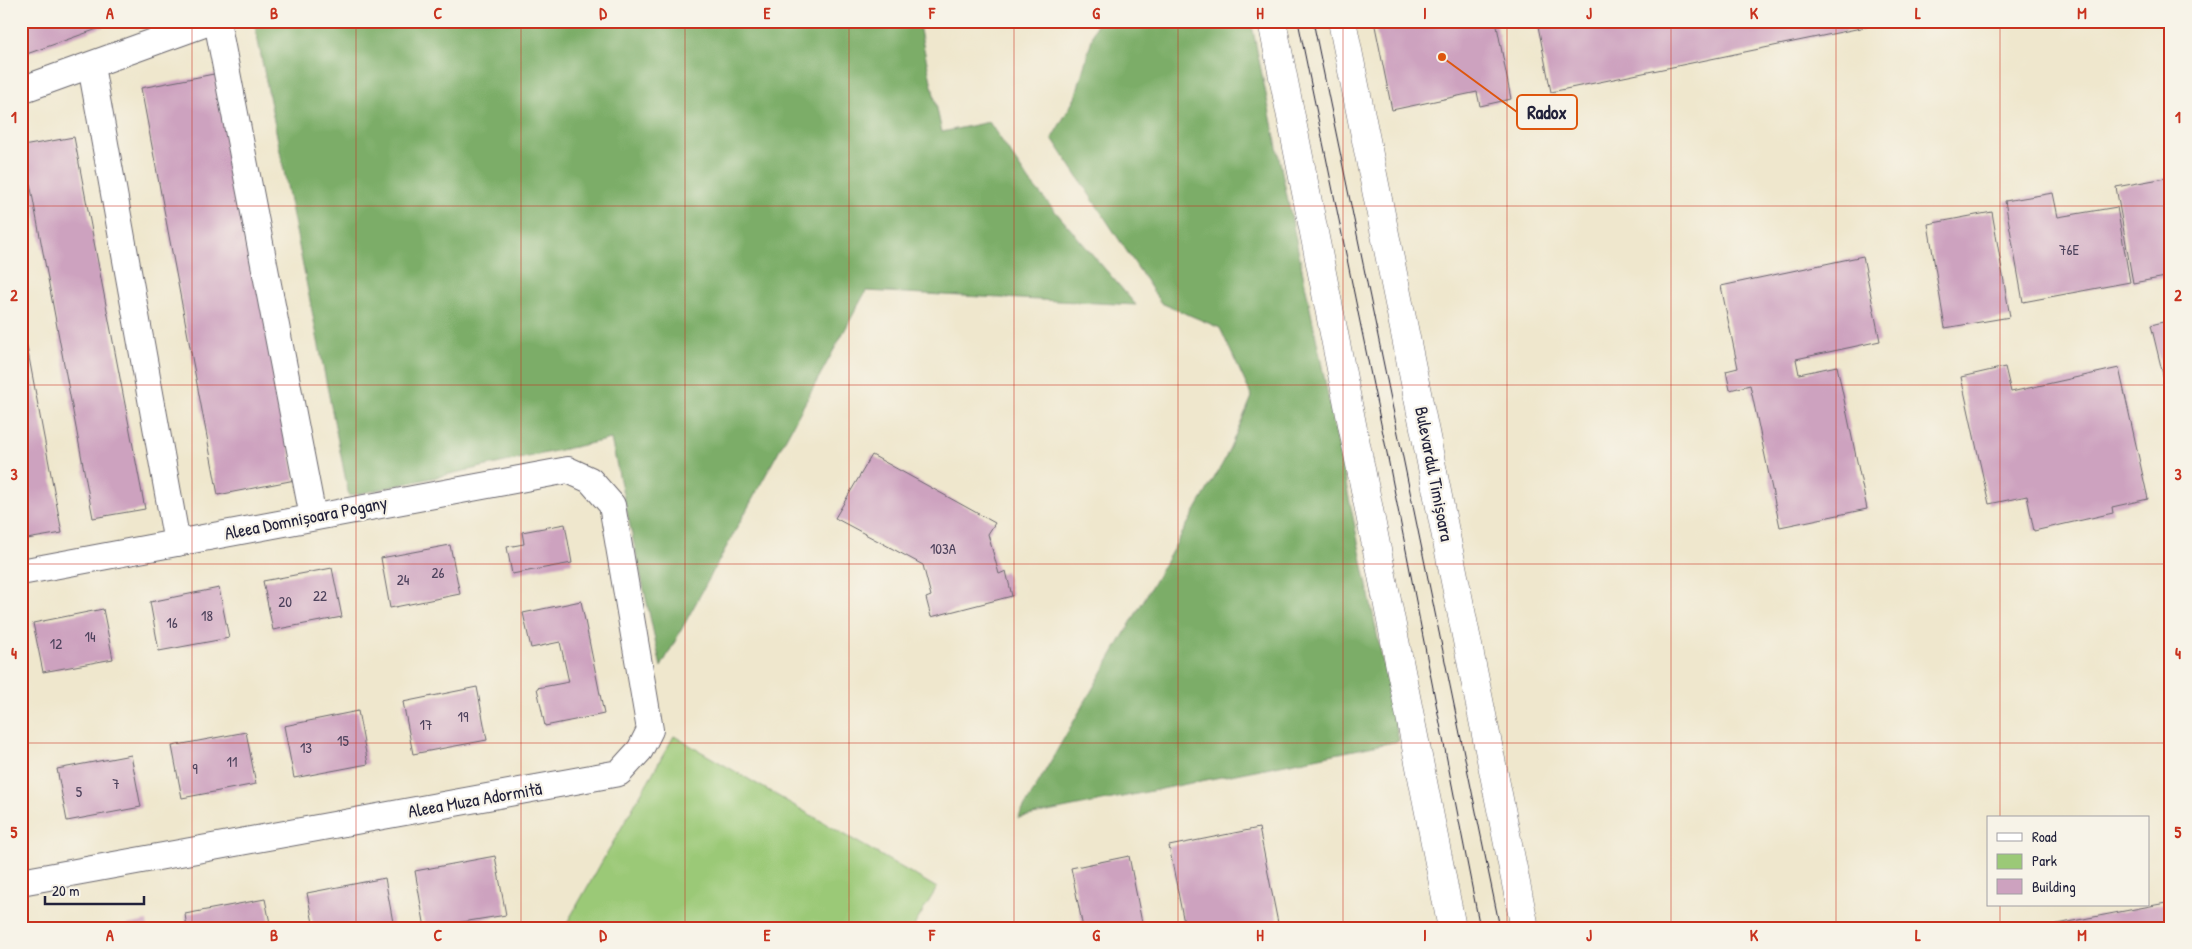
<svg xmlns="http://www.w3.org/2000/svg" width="2192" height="949" font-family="'Patrick Hand',sans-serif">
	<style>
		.green { fill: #9bc977; stroke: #5e7659 }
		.forest { fill: #7cad68; stroke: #4f6852 }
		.building { fill: #cda2bf }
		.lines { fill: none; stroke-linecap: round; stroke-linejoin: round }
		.street-casing { stroke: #6a676e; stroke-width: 28 }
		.secondary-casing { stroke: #6a676e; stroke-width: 29 }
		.street { stroke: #fff; stroke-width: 26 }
		.secondary { stroke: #fff; stroke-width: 28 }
		.tram { stroke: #22223b; stroke-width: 1 }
		.grid { fill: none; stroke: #c8321e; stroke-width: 1; stroke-opacity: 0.55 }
		.labels { text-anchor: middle; stroke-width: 4.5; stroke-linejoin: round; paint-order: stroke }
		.number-label { font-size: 15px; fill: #4d425c }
		.street-label { font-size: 18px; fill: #22223b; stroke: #f7f3e8 }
		.leader { fill: none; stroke: #de560e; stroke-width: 2 }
		.callout-dot { fill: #de560e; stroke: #f7f3e8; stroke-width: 2 }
		.callout { fill: #f7f3e8; stroke: #de560e; stroke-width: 2 }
		.callout-label { font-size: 19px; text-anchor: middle; font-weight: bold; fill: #22223b }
		.neatline { fill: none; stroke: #c8321e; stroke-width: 2 }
		.grid-label { font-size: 16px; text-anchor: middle; font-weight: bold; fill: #c8321e }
	</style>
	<rect width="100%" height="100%" fill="#f7f3e8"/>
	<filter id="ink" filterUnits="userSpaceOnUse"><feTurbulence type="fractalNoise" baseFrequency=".02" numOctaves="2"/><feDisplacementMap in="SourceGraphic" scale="10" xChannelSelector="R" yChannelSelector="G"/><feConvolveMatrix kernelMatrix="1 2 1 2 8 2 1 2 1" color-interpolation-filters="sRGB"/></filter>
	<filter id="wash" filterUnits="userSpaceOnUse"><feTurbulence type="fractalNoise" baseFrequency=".0096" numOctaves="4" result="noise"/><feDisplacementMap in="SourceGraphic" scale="20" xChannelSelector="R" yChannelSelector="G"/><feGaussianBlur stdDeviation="1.12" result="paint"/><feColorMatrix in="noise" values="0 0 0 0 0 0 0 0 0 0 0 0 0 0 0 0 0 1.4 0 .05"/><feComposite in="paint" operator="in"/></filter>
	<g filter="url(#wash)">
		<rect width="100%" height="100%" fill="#efe7cd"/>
		<!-- green -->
		<polygon class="green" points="674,736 937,888 915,924 915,928 564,928"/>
		<!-- forest -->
		<g class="forest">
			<polygon points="254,21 918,21 942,132 989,122 1030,182 1136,305 866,291 661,667 611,439 349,496"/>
			<polygon points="1097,21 1251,21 1399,741 1018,818 1224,461 1252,397 1220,328 1161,303 1052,138 1075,98"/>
		</g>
		<g id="blocks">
			<!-- building -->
			<g class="building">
				<polygon points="21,21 117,21 117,22 21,56"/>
				<polygon points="1374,21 1496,21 1511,99 1480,106 1477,92 1392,110"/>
				<polygon points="1537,21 1890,21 1890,22 1551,92"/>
				<polygon points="219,73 295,480 218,495 141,88"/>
				<polygon points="74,137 145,509 93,518 23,146"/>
				<polygon points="2171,177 2171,276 2133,283 2116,187"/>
				<polygon points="2053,193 2058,217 2117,207 2130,282 2023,302 2005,201"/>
				<polygon points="1992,212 2010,317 1945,328 1928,224"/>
				<polygon points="1863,256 1880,341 1796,359 1799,374 1837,366 1867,509 1780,527 1750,385 1730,390 1726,371 1738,368 1721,286"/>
				<polygon points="21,315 62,533 21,540"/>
				<polygon points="2171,320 2171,404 2170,404 2151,325"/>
				<polygon points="2005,367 2011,392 2119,368 2148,499 2112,507 2113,513 2034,531 2027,496 1989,504 1961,377"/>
				<polygon points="872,455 995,523 988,534 999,574 1006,571 1012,596 931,617 926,598 931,596 923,565 835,518"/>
				<polygon points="565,524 572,563 512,574 507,547 524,544 522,532"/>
				<polygon points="450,545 460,594 390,608 381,558"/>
				<polygon points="332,568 342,617 273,630 263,581"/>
				<polygon points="219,588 229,638 159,651 150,602"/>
				<polygon points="581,601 604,714 545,726 537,688 569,682 560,642 531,648 523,613"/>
				<polygon points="103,609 113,659 43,672 33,623"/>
				<polygon points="477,687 487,740 413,754 403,702"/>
				<polygon points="358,711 368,764 294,778 284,726"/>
				<polygon points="246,732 256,784 182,798 172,746"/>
				<polygon points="131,755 141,807 67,821 57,769"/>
				<polygon points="1259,828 1279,928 1185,928 1169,846"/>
				<polygon points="495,856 506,915 425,928 415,871"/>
				<polygon points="1129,856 1143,928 1083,928 1071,868"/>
				<polygon points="385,878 394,928 314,928 307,893"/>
				<polygon points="265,899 271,928 187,928 185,914"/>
				<polygon points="2171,902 2171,928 2042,928 2042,927"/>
				<polygon points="147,921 148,928 115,928 115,927"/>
			</g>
		</g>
	</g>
	<g filter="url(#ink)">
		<use href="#blocks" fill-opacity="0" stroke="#6a676e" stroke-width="1"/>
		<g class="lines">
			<defs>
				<g id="street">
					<polyline points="217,21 313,517"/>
					<polyline points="91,66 177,543"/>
					<polyline points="21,90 212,21"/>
					<polyline points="21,572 568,470 590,480 612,505 650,730 640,750 619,773 21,882"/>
				</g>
				<g id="secondary">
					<polyline points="1272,21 1452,928"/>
					<polyline points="1342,21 1525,928"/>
				</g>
			</defs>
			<!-- street casing -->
			<use href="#street" class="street-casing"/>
			<!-- secondary casing -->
			<use href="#secondary" class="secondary-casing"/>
			<!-- street -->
			<use href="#street" class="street"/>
			<!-- secondary -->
			<use href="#secondary" class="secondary"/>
			<!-- tram -->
			<g class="tram">
				<polyline points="1298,21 1387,453 1480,928"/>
				<polyline points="1313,21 1500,928"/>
			</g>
		</g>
	</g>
	<!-- grid -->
	<path class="grid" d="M192,21V928M356,21V928M521,21V928M685,21V928M849,21V928M1014,21V928M1178,21V928M1343,21V928M1507,21V928M1671,21V928M1836,21V928M2000,21V818M21,206H2171M21,385H2171M21,564H2171M21,743H2171M2000,905V928"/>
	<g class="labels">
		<!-- number labels -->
		<g class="number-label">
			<text x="2069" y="255">76E</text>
			<text x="943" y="554">103A</text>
			<text x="438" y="578">26</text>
			<text x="403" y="585">24</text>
			<text x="320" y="601">22</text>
			<text x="285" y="607">20</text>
			<text x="207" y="621">18</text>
			<text x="172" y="628">16</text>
			<text x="90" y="642">14</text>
			<text x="56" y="649">12</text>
			<text x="463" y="722">19</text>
			<text x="426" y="730">17</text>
			<text x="343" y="746">15</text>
			<text x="306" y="753">13</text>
			<text x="232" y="767">11</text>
			<text x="195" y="774">9</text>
			<text x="116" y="789">7</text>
			<text x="79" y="797">5</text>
		</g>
		<!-- street labels -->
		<g class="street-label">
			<text transform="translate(1434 474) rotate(79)" y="6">Bulevardul Timișoara</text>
			<text transform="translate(306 518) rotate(-11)" y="6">Aleea Domnișoara Pogany</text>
			<text transform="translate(475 800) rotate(-10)" y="6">Aleea Muza Adormită</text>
		</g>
	</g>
	<!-- callouts -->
	<path class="leader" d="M1442 57L1517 112"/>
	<circle class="callout-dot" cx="1442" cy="57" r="5"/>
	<rect class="callout" x="1517" y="95" width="60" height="34" rx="5"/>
	<g class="callout-label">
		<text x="1547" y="119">Radox</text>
	</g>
	<!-- margin -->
	<rect width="2192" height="949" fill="none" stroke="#f7f3e8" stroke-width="55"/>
	<!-- legend -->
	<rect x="1987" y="816" width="162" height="90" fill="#f7f3e8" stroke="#a29fa3"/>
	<rect x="1997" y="833" width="25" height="8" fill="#ffffff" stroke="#a29fa3"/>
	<text x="2032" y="842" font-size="15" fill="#22223b">Road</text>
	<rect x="1997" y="854" width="25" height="15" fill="#9bc977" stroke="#a29fa3"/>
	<text x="2032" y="866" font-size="15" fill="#22223b">Park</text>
	<rect x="1997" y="879" width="25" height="15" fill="#cda2bf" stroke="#a29fa3"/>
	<text x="2032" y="892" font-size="15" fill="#22223b">Building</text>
	<!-- scale -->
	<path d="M45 896v8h99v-8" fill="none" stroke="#22223b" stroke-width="2.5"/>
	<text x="52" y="896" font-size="15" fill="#22223b" stroke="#f7f3e8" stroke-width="4" paint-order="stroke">20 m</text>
	<rect x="28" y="28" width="2136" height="894" class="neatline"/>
	<g class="grid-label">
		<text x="110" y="19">A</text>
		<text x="274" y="19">B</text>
		<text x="438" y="19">C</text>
		<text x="603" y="19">D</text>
		<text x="767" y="19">E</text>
		<text x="932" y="19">F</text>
		<text x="1096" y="19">G</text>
		<text x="1260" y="19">H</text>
		<text x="1425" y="19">I</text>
		<text x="1589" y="19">J</text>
		<text x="1754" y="19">K</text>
		<text x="1918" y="19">L</text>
		<text x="2082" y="19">M</text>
		<text x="14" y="123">1</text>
		<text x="2178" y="123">1</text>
		<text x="14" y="301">2</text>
		<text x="2178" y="301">2</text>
		<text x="14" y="480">3</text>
		<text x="2178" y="480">3</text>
		<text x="14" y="659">4</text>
		<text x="2178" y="659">4</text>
		<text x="14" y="838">5</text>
		<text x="2178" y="838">5</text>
		<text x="110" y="941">A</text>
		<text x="274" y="941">B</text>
		<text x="438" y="941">C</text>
		<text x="603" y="941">D</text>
		<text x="767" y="941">E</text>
		<text x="932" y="941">F</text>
		<text x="1096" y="941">G</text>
		<text x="1260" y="941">H</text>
		<text x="1425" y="941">I</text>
		<text x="1589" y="941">J</text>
		<text x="1754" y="941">K</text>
		<text x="1918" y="941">L</text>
		<text x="2082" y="941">M</text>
	</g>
</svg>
